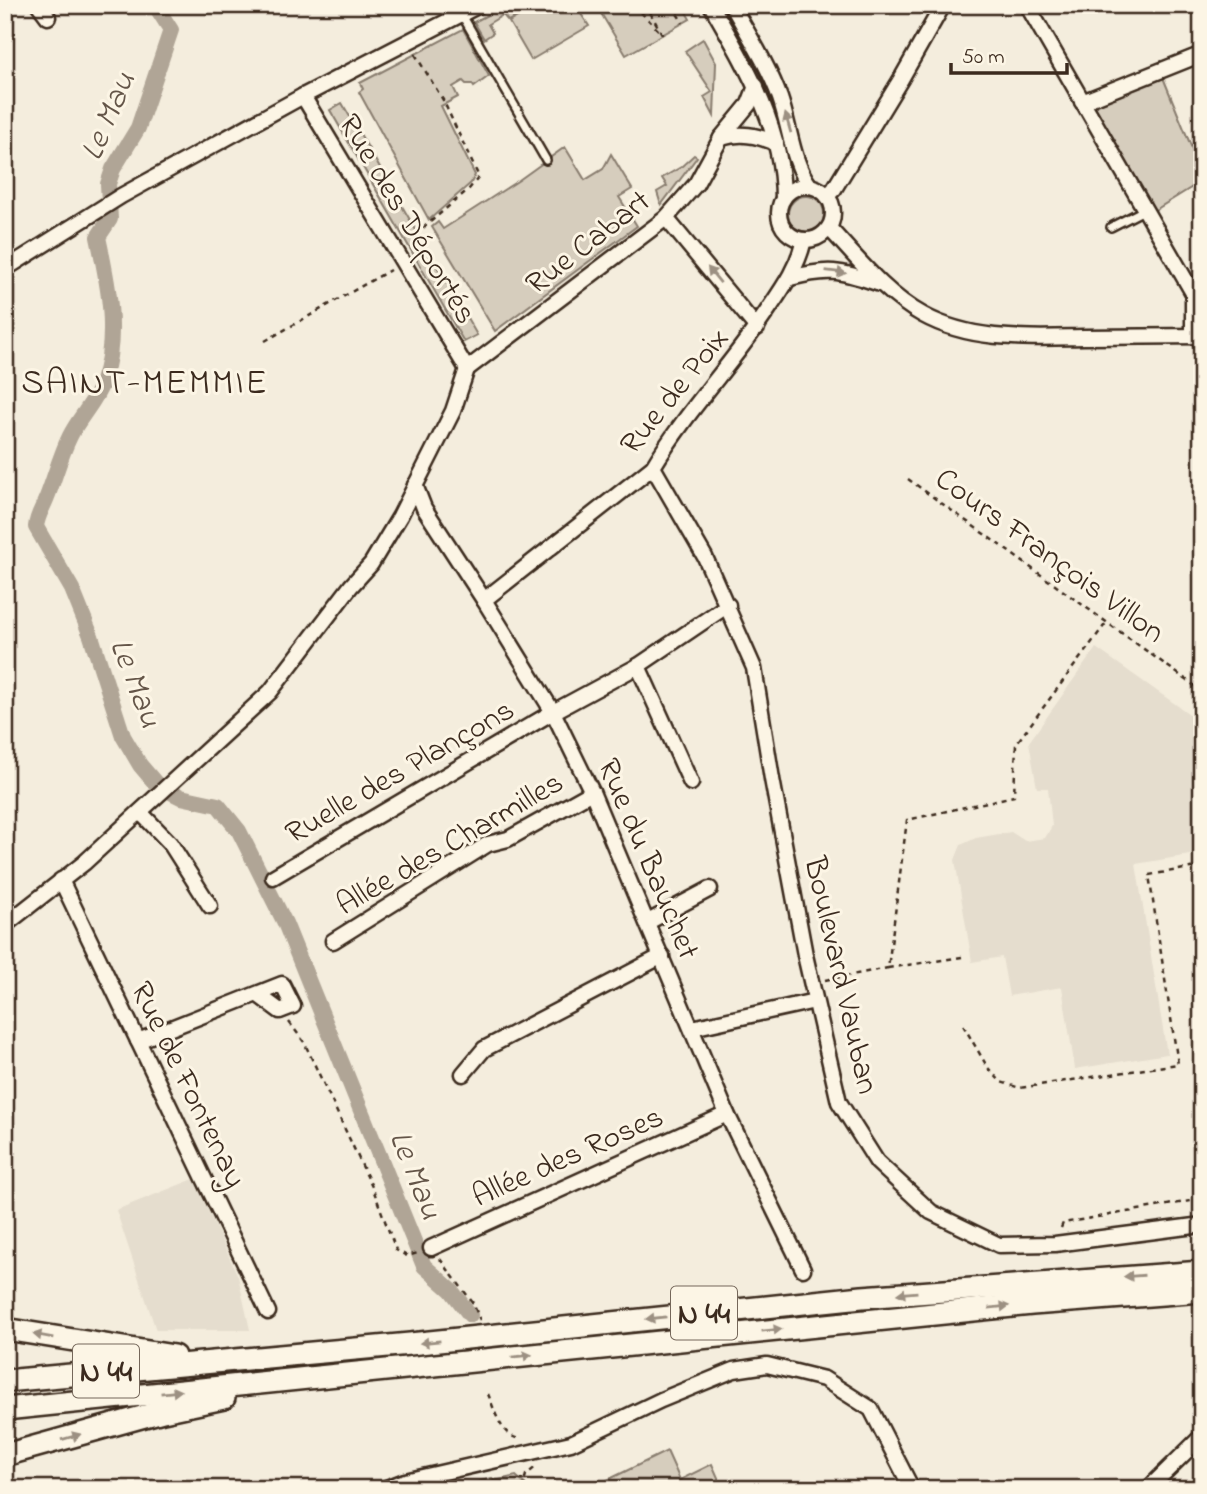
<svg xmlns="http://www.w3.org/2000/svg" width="1207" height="1494" font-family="'Indie Flower',sans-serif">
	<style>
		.built { fill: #e5ddce }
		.green { fill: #d6cdbd; stroke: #887c6e; stroke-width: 2 }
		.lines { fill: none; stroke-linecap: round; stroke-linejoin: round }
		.canal { stroke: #b0a596; stroke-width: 16 }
		.service-casing { stroke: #3b2a1e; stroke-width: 12 }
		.minor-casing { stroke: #3b2a1e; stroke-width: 19 }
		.primary-casing { stroke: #3b2a1e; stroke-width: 26 }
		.path { stroke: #3b2a1e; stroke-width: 2.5; stroke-dasharray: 5 5; stroke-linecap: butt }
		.service { stroke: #fcf5e5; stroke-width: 7 }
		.minor { stroke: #fcf5e5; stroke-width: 14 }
		.primary { stroke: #fcf5e5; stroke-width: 21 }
		.oneway { fill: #9c9082 }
		.labels { text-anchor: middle; stroke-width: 6; stroke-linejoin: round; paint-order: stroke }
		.shield { fill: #fcf5e5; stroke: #75675a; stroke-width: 2 }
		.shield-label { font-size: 30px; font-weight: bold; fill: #3b2a1e }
		.street-label { font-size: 32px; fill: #3b2a1e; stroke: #fcf5e5 }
		.water-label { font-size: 33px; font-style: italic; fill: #645548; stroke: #fcf5e5 }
		.quarter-label { font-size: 35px; letter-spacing: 2px; fill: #3b2a1e; stroke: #fcf5e5 }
	</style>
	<rect width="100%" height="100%" fill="#f4eddd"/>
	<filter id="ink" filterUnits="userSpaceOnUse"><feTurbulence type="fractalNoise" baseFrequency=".0143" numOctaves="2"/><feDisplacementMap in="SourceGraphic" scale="14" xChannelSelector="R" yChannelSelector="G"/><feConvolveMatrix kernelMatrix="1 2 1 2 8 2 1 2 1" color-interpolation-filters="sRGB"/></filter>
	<g filter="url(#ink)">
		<!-- built -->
		<g class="built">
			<polygon points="1096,648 1202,723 1202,853 1136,864 1167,1054 1075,1069 1062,987 1009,996 1002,957 972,962 955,860 961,845 976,838 1011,832 1025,841 1045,838 1052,826 1048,788 1037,788 1029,742"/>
			<polygon points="194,1179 238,1276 250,1330 156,1330 116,1210"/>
		</g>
		<!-- green -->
		<g class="green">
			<polygon points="506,5 532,7 508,21 503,15 488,24 493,33 484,39 474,22"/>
			<polygon points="538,5 575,5 589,26 531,60 509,22"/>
			<polygon points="596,5 682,5 690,19 626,55"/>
			<polygon points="463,29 489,76 474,87 472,84 466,84 463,81 453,87 458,97 441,106 475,175 471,183 429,220 359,92 363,89 360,83"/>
			<polygon points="703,39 716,63 714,116 704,97 712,92 685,51"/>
			<polygon points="1160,70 1202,173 1202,181 1147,215 1082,102"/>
			<polygon points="342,103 477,335 464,342 330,110"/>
			<polygon points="565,147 585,180 603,169 611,154 632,189 619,197 637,226 495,331 432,227 438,222 443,229 519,180"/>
			<polygon points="694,155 697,157 661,205 657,192 667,186 662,178 681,167"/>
			<circle cx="806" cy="214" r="18"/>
			<polygon points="667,1451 680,1480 712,1464 723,1489 589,1489"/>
			<polygon points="516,1476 530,1489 453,1489 492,1478 494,1481"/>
		</g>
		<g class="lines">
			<!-- canal -->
			<path class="canal" d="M155,5L171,30L138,128L113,169L108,184L110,219L98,237C108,283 119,335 103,381C96,401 79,417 70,436C60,456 55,477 47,497C43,508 37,515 36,527L72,589L91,636L123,736L140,765L157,785L181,797L218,805L239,831L285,923L424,1266L451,1290L470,1315"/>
			<defs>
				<g id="service">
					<polyline points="462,15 546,160"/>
					<polyline points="1111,227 1144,210"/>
				</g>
				<g id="minor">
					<polyline points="39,5 48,17"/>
					<path d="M711,5C746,66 783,127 783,199"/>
					<path d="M732,5C749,36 768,65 780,98C790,127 792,162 810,186"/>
					<polyline points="1027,5 1193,293 1193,336"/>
					<polyline points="303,96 467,369"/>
					<polyline points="1082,102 1202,54"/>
					<path d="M721,138C741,132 756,135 776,143"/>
					<circle cx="806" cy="213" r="27"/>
					<polyline points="827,196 834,189 901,79 943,5"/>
					<polyline points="666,218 757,328"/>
					<path d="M829,228C858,259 885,294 923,315C972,342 1030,338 1084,337C1123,337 1163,336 1202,336"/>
					<polyline points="5,269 121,196 303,96 479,5"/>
					<path d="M790,278C831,267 840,271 880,284"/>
					<polyline points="467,369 666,218 696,184 721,138 749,104 756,86"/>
					<polyline points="653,467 705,557 754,668 772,779 805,955 839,1102 877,1162 931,1212 999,1245 1055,1244 1202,1225"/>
					<polyline points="415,485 424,508 484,600 553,712 592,792 727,1114 803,1269"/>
					<path d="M484,600L653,467C687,410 734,362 770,307C785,285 798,266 804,240"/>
					<polyline points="638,666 691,783"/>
					<polyline points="140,812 170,843 210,906"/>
					<polyline points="273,877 553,712 638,666 728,605"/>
					<polyline points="61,880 268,1312"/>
					<polyline points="648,922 710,889"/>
					<polyline points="5,925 84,863 270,692 351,586 371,564 400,516 453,411 467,369"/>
					<polyline points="333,941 488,844 508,839 592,792"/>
					<polyline points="692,1028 815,1001"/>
					<polyline points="138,1041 282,984 293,1006 280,1011 257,994"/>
					<polyline points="463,1074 484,1049 662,956"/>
					<polyline points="431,1248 727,1114"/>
					<polyline points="384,1489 405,1481 571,1443 661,1400 734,1370 767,1365 824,1379 871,1409 912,1489"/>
					<polyline points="1148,1489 1202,1436"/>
				</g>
				<g id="primary">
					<polyline points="5,1329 174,1356"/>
					<polyline points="5,1381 410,1344 862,1297 1202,1272"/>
					<polyline points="5,1409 1032,1304 1202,1291"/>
					<polyline points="5,1455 163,1411 224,1398"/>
				</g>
			</defs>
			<!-- service casing -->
			<use href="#service" class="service-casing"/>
			<!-- minor casing -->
			<use href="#minor" class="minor-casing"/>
			<!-- primary casing -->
			<use href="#primary" class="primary-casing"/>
			<!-- path -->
			<g class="path">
				<polyline points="634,5 662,34 646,5"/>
				<polyline points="672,5 683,23"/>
				<polyline points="415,54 443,100 479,177 469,189 423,228"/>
				<polyline points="265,341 390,270"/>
				<polyline points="908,479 1202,691"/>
				<polyline points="962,957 888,968 907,820 1014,796 1016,744 1107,622"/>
				<polyline points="825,980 888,968"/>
				<polyline points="289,1022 304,1042 373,1189 396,1250 407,1256 418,1253"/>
				<polyline points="963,1025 988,1068 1001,1082 1020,1088 1178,1064 1149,875 1202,866"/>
				<polyline points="1061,1228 1063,1223 1202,1199"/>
				<polyline points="440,1259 473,1303 480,1320"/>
				<path d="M488,1394C495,1410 500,1436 520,1439"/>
				<polyline points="522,1489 526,1475 537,1466"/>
			</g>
			<!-- service -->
			<use href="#service" class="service"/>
			<!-- minor -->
			<use href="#minor" class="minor"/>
			<!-- primary -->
			<use href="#primary" class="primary"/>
		</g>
		<!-- one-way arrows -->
		<defs><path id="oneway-solid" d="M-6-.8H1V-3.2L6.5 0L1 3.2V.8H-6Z" transform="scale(1.75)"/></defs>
		<g class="oneway">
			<use href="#oneway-solid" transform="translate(788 123) rotate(-106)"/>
			<use href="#oneway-solid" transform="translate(836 272) rotate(7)"/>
			<use href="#oneway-solid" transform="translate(714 275) rotate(-129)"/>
			<use href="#oneway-solid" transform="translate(1134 1276) rotate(176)"/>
			<use href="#oneway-solid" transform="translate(907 1293) rotate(175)"/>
			<use href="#oneway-solid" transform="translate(999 1307) rotate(-6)"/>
			<use href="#oneway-solid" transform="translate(656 1318) rotate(174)"/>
			<use href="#oneway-solid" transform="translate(772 1330) rotate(-6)"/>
			<use href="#oneway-solid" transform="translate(43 1336) rotate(-170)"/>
			<use href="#oneway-solid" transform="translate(430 1342) rotate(174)"/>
			<use href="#oneway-solid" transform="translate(522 1356) rotate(-6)"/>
			<use href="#oneway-solid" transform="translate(171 1392) rotate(-6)"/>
			<use href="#oneway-solid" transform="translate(71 1437) rotate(-16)"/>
		</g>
	</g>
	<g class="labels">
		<!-- shield labels -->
		<g class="shield">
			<rect x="671" y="1286.5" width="66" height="53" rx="5"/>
			<rect x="73" y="1344.5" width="66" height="53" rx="5"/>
		</g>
		<g class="shield-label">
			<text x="704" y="1323">N 44</text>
			<text x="106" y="1381">N 44</text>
		</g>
		<!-- street labels -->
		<g class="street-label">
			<text transform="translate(409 218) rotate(59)" y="11">Rue des Déportés</text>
			<text transform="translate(587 241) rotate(-38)" y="11">Rue Cabart</text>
			<text transform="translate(673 390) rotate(-51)" y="11">Rue de Poix</text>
			<text transform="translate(1051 554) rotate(36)" y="11">Cours François Villon</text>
			<text transform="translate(399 770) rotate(-30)" y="11">Ruelle des Plançons</text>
			<text transform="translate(449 842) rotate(-30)" y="11">Allée des Charmilles</text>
			<text transform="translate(650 858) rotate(67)" y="11">Rue du Bauchet</text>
			<text transform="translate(843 975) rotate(77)" y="11">Boulevard Vauban</text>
			<text transform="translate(190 1084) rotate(64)" y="11">Rue de Fontenay</text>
			<text transform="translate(567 1155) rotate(-24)" y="11">Allée des Roses</text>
		</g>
		<!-- water labels -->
		<g class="water-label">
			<text transform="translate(106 115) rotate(-67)" y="12">Le Mau</text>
			<text transform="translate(138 682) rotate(69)" y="12">Le Mau</text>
			<text transform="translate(418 1174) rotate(68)" y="12">Le Mau</text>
		</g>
		<!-- quarter labels -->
		<g class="quarter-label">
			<text x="145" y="393">SAINT-MEMMIE</text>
		</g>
	</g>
	<!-- margin -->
	<rect width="1207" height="1494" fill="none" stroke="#fcf5e5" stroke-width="28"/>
	<rect x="14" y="14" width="1179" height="1466" fill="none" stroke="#3b2a1e" stroke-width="2.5" filter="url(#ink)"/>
	<!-- scale -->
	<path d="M951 63v10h116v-10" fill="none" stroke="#3b2a1e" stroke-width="3.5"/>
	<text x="962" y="63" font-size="21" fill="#3b2a1e" stroke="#fcf5e5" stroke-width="5" paint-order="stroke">50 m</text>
</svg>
